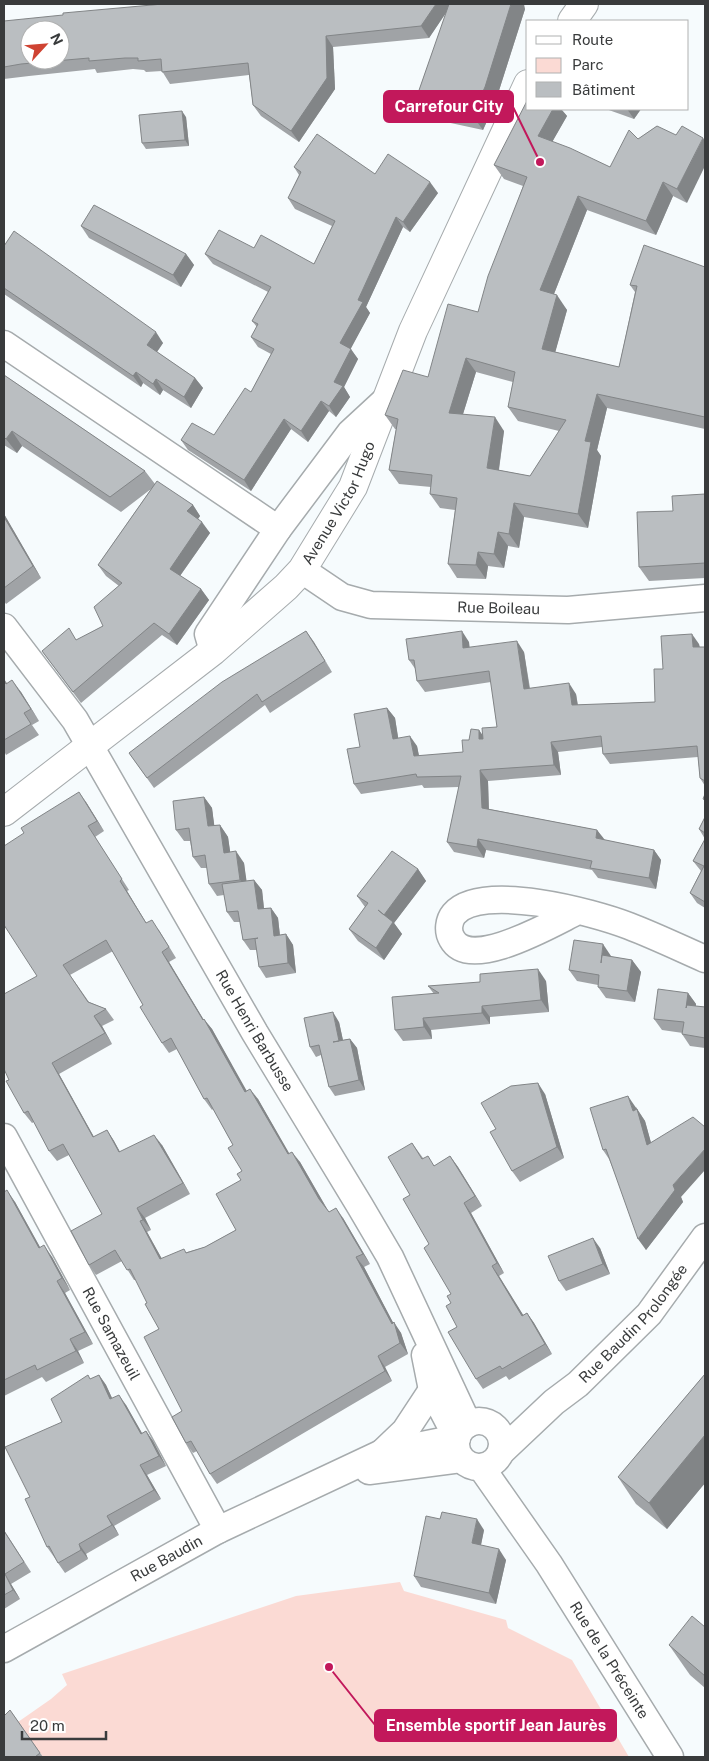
<svg xmlns="http://www.w3.org/2000/svg" width="709" height="1761" font-family="'Public Sans',sans-serif">
	<style>
		.green { fill: #fbdad4 }
		.lines { fill: none; stroke-linecap: round; stroke-linejoin: round }
		.minor-casing { stroke: #a6abad; stroke-width: 29 }
		.tertiary-casing { stroke: #a6abad; stroke-width: 30 }
		.minor { stroke: #fff; stroke-width: 26 }
		.tertiary { stroke: #fff; stroke-width: 28 }
		.wall { fill: #a0a3a6; fill-rule: evenodd }
		.shaded-wall { fill: #828587 }
		.building { fill: #babec1; stroke: #828587; fill-rule: evenodd }
		.labels { text-anchor: middle; stroke-width: 4; stroke-linejoin: round; paint-order: stroke }
		.street-label { font-size: 15px; fill: #393b3c; stroke: #fff }
		.leader { fill: none; stroke: #c2185b; stroke-width: 2 }
		.callout-dot { fill: #c2185b; stroke: #fff; stroke-width: 2 }
		.callout { fill: #c2185b; stroke: #c2185b; stroke-width: 2 }
		.callout-label { font-size: 16px; text-anchor: middle; font-weight: bold; fill: #fff }
	</style>
	<rect width="100%" height="100%" fill="#f6fbfd"/>
	<!-- green -->
	<polygon class="green" points="400,1582 404,1591 506,1620 508,1628 572,1660 629,1757 43,1757 18,1722 51,1699 67,1685 62,1674 296,1596"/>
	<g class="lines">
		<defs>
			<g id="minor">
				<polyline points="4,344 278,529"/>
				<path id="s1" d="M302,570L342,597L371,605L568,610L705,598"/>
				<path id="s2" d="M4,627L75,720L255,1033L360,1206L390,1257L468,1424"/>
				<polyline points="213,651 208,634 278,529 350,433 389,397"/>
				<path d="M576,912C553,923 470,972 452,939C447,931 449,920 454,914C481,882 593,912 629,926C655,936 680,948 705,959"/>
				<path id="s3" d="M4,1137L218,1530"/>
				<circle cx="479" cy="1444" r="23"/>
				<path id="s4" d="M501,1452L554,1402L578,1384L649,1314L705,1237"/>
				<polyline points="382,1453 405,1431 432,1390"/>
				<path id="s5" d="M481,1467L549,1564L670,1757"/>
				<polyline points="369,1471 461,1459"/>
				<path id="s6" d="M4,1649L218,1530L382,1453L457,1438L432,1390L425,1355"/>
			</g>
			<g id="tertiary">
				<polyline points="572,21 584,4"/>
				<path id="s7" d="M4,812L213,651L286,587L302,570L353,487L413,331L528,84"/>
			</g>
		</defs>
		<!-- minor casing -->
		<use href="#minor" class="minor-casing"/>
		<!-- tertiary casing -->
		<use href="#tertiary" class="tertiary-casing"/>
		<!-- minor -->
		<use href="#minor" class="minor"/>
		<!-- tertiary -->
		<use href="#tertiary" class="tertiary"/>
	</g>
	<!-- wall -->
	<g class="wall">
		<polygon points="525,9 495,103 483,130 446,122 427,111 417,96 447,11 429,38 333,47 335,89 299,142 261,116 253,105 249,75 170,84 162,71 146,72 144,70 133,69 97,73 95,69 29,76 4,79 4,21"/>
		<path d="M528,109H561L567,116L552,142L610,167L638,139L657,126L687,203L673,196L656,235L587,210L554,294L567,310L555,352L619,367L635,292L630,285L705,267V429L607,408L597,450L601,456L588,528L524,517L519,548L508,546L504,568L488,566L486,579L457,578L448,564L455,510L440,508L430,494L431,487L399,484L389,470L396,429H395L385,415L428,377L478,312L523,186L504,179L494,165ZM476,372L513,382L508,407L518,421L559,431L530,476L499,470L504,431L463,414Z"/>
		<polygon points="606,109 641,109 634,119"/>
		<polygon points="186,117 189,146 146,149 142,143"/>
		<polygon points="294,167 375,174 438,193 410,232 403,227 366,307 370,313 350,349 358,359 344,387 350,397 336,417 329,411 308,442 291,429 251,491 188,450 181,440 214,435 251,392 271,354 258,347 251,337 257,327 252,321 268,292 213,264 205,254 254,248 314,264 332,226 295,209 288,198 299,175"/>
		<polygon points="81,226 186,254 194,265 181,287 89,238"/>
		<polygon points="4,246 163,343 157,352 195,378 203,388 191,408 163,390 160,395 143,383 141,387 4,294"/>
		<polygon points="4,375 145,471 155,484 193,505 200,516 198,519 210,533 180,576 201,589 209,600 177,645 162,635 81,703 42,651 77,640 103,626 119,586 106,576 98,565 151,489 121,512 22,446 17,453 4,445"/>
		<polygon points="705,494 705,578 649,581 639,567 673,511"/>
		<polygon points="4,514 41,578 6,604 4,601"/>
		<polygon points="306,631 332,672 270,713 265,705 154,788 129,753"/>
		<polygon points="469,642 469,647 524,652 530,688 576,694 578,705 655,702 663,669 699,644 700,647 705,647 705,786 700,778 698,757 610,764 603,754 602,747 558,752 561,775 488,781 489,809 597,830 604,840 654,850 661,860 656,889 598,878 592,870 486,850 484,858 454,852 447,842 459,787 424,788 422,785 361,794 354,784 360,747 387,708 395,718 398,738 417,746 419,756 463,752 469,740 479,730 482,735 497,727 491,682 425,692 417,681 416,670 409,660"/>
		<polygon points="4,679 7,683 21,692 39,721 32,725 39,735 6,755 4,751"/>
		<polygon points="204,797 212,808 214,825 220,825 228,837 230,852 244,863 246,881 254,880 262,890 264,908 271,908 278,918 280,935 286,934 293,945 296,973 266,978 259,967 257,950 250,950 243,940 240,922 234,922 227,912 224,895 217,896 209,884 207,868 201,868 193,857 190,841 184,841 176,830"/>
		<path d="M86,802L104,831L95,837L129,890L127,891L146,923L159,930L176,958L169,962L203,1019L212,1029L246,1091L258,1099L289,1154L300,1162L329,1212L343,1218L370,1264L364,1267L393,1323L401,1333L408,1354L385,1367L392,1381L217,1484L210,1474L197,1451L193,1453L186,1443L182,1411L159,1329L147,1303L136,1280H134L122,1261L96,1275L89,1265L102,1214L69,1155L57,1161L49,1151L34,1122L32,1123L24,1113L9,1080ZM113,951L143,1005L162,1043L169,1053L177,1049L204,1099L212,1110L213,1109L233,1145L242,1171L236,1230L205,1247L162,1259L147,1232L151,1230L145,1218L190,1194L162,1145L120,1152L114,1141L107,1130L94,1137L59,1074L112,1044L102,1026L114,1020L106,1009L89,1002L70,975Z"/>
		<polygon points="705,817 705,839 699,829"/>
		<polygon points="705,839 705,908 697,903 690,893 701,871 693,861"/>
		<polygon points="418,869 426,881 394,923 402,934 384,960 358,941 349,929 365,907 357,896"/>
		<polygon points="611,956 611,957 632,960 641,972 635,1002 606,998 598,987 598,985 577,981 569,970"/>
		<polygon points="546,981 549,1012 490,1017 490,1024 431,1030 432,1039 403,1041 395,1030 434,994 428,986"/>
		<polygon points="688,993 696,1004 696,1006 705,1007 705,1048 690,1046 682,1034 683,1033 662,1030 654,1019"/>
		<polygon points="339,1022 343,1040 350,1039 357,1048 365,1090 335,1096 329,1087 321,1055 316,1057 310,1047"/>
		<polygon points="545,1094 564,1158 520,1182 512,1171 496,1129"/>
		<polygon points="636,1107 645,1121 651,1143 681,1197 683,1202 646,1250 609,1159 603,1150"/>
		<polygon points="412,1143 423,1158 435,1166 450,1156 458,1167 482,1206 471,1213 504,1273 499,1276 523,1315 527,1313 534,1323 552,1354 509,1380 506,1376 483,1389 476,1379 457,1327 451,1303 451,1294 410,1195"/>
		<polygon points="4,1192 15,1202 40,1247 52,1257 70,1290 65,1293 93,1344 78,1351 84,1363 46,1382 42,1377 4,1396"/>
		<polygon points="600,1248 610,1274 566,1291 559,1281"/>
		<polygon points="705,1374 705,1483 667,1529 636,1504 618,1477"/>
		<polygon points="99,1375 106,1385 112,1398 126,1405 142,1433 146,1431 153,1441 166,1466 147,1475 161,1499 114,1526 119,1535 86,1554 88,1559 65,1573 58,1563 54,1557 47,1547 62,1422 91,1379"/>
		<polygon points="4,1530 31,1572 11,1584 20,1599 4,1609"/>
		<polygon points="484,1530 481,1545 506,1560 496,1604 421,1587 414,1576"/>
		<polygon points="705,1627 705,1688 690,1675 669,1645"/>
		<polygon points="10,1710 43,1757 4,1757"/>
	</g>
	<!-- shaded-wall -->
	<g class="shaded-wall">
		<polygon points="436,4 452,4 429,38 421,26"/>
		<polygon points="511,4 524,4 525,9 495,103 483,130 472,115"/>
		<polygon points="326,36 333,47 335,89 299,142 291,131"/>
		<polygon points="553,109 561,109 567,116 547,151 538,136"/>
		<polygon points="627,109 641,109 634,119"/>
		<polygon points="182,111 186,117 189,146 185,140"/>
		<polygon points="703,138 705,141 705,166 687,203 677,189"/>
		<polygon points="430,182 438,193 410,232 403,222"/>
		<polygon points="663,182 673,196 656,235 646,221"/>
		<polygon points="578,196 587,210 550,304 540,290"/>
		<polygon points="396,217 403,227 366,307 370,313 348,354 340,343 358,300"/>
		<polygon points="186,254 194,265 181,287 173,275"/>
		<polygon points="557,295 567,310 552,364 542,349"/>
		<polygon points="156,332 163,343 154,356 147,345"/>
		<polygon points="351,349 358,359 344,387 350,397 336,417 329,406 334,382"/>
		<polygon points="466,358 476,372 459,427 449,413"/>
		<polygon points="136,372 143,383 141,387 133,376"/>
		<polygon points="195,378 203,388 191,408 184,397"/>
		<polygon points="156,379 163,390 160,395 153,384"/>
		<polygon points="597,394 607,408 597,450 601,456 588,528 578,514 585,441"/>
		<polygon points="321,401 329,411 308,442 301,431"/>
		<polygon points="495,417 504,431 497,482 487,468"/>
		<polygon points="284,419 291,429 251,491 244,480"/>
		<polygon points="12,431 22,446 17,453 6,439"/>
		<polygon points="514,503 524,517 519,548 509,534"/>
		<polygon points="193,505 200,516 195,523 187,511"/>
		<polygon points="4,514 41,578 33,566 4,517"/>
		<polygon points="202,522 210,533 177,580 170,569"/>
		<polygon points="498,532 508,546 504,568 494,554"/>
		<polygon points="478,552 488,566 486,579 476,565"/>
		<polygon points="201,589 209,600 177,645 169,634"/>
		<polygon points="306,631 314,642 332,672 325,661"/>
		<polygon points="462,631 469,642 471,658 463,648"/>
		<polygon points="692,634 699,644 700,658 693,647"/>
		<polygon points="517,641 524,652 531,699 524,689"/>
		<polygon points="12,680 21,692 39,721 31,709"/>
		<polygon points="569,683 576,694 579,715 572,705"/>
		<polygon points="387,708 395,718 400,749 393,739"/>
		<polygon points="479,730 486,740 479,739"/>
		<polygon points="410,736 417,746 421,766 414,756"/>
		<polygon points="551,742 558,752 561,775 554,765"/>
		<polygon points="480,770 488,781 489,818 482,808"/>
		<polygon points="79,792 86,802 104,831 97,821"/>
		<polygon points="204,797 212,808 216,838 208,826"/>
		<polygon points="220,825 228,837 232,864 224,853"/>
		<polygon points="597,830 605,840 596,838"/>
		<polygon points="478,839 486,850 484,858 477,847"/>
		<polygon points="654,850 661,860 656,889 649,878"/>
		<polygon points="236,851 244,863 248,891 240,880"/>
		<polygon points="418,869 426,881 394,923 402,934 384,960 376,948 384,915"/>
		<polygon points="254,880 262,890 265,919 258,909"/>
		<polygon points="120,881 127,891 153,934 146,923"/>
		<polygon points="271,908 278,918 281,946 274,936"/>
		<polygon points="286,934 293,945 296,973 288,963"/>
		<polygon points="603,944 611,956 609,975 601,963"/>
		<polygon points="162,952 169,962 210,1030 203,1020"/>
		<polygon points="632,960 641,972 635,1002 627,991"/>
		<polygon points="538,969 546,981 549,1012 541,1000"/>
		<polygon points="688,993 696,1004 694,1020 686,1008"/>
		<polygon points="482,1006 490,1017 490,1024 482,1013"/>
		<polygon points="333,1012 339,1022 345,1050 339,1041"/>
		<polygon points="94,1016 102,1026 112,1044 105,1033"/>
		<polygon points="423,1018 431,1030 432,1039 424,1027"/>
		<polygon points="204,1019 212,1029 253,1102 245,1092"/>
		<polygon points="350,1039 357,1048 365,1090 359,1080"/>
		<polygon points="52,1063 59,1074 100,1148 93,1137"/>
		<polygon points="538,1083 545,1094 564,1158 557,1147"/>
		<polygon points="250,1089 258,1099 296,1165 288,1154"/>
		<polygon points="628,1096 645,1121 655,1157 647,1145 633,1111"/>
		<polygon points="107,1130 114,1141 126,1163 119,1152"/>
		<polygon points="154,1135 162,1145 190,1194 183,1183"/>
		<polygon points="705,1149 705,1170 681,1197 683,1202 646,1250 638,1239 673,1185"/>
		<polygon points="292,1152 300,1162 327,1209 319,1199"/>
		<polygon points="450,1156 458,1167 482,1206 475,1196"/>
		<polygon points="7,1190 15,1202 47,1260 39,1248"/>
		<polygon points="464,1203 471,1213 504,1273 497,1263"/>
		<polygon points="137,1208 145,1218 151,1230 143,1220"/>
		<polygon points="336,1208 343,1218 370,1264 363,1254"/>
		<polygon points="140,1221 147,1232 168,1270 160,1259"/>
		<polygon points="593,1238 600,1248 610,1274 603,1264"/>
		<polygon points="44,1245 52,1257 70,1290 62,1278"/>
		<polygon points="356,1257 364,1267 396,1328 394,1322 401,1333 408,1354 400,1343 392,1324"/>
		<polygon points="492,1266 499,1276 530,1326 522,1316"/>
		<polygon points="57,1281 65,1293 93,1344 85,1332"/>
		<polygon points="527,1313 534,1323 552,1354 545,1344"/>
		<polygon points="70,1339 78,1351 84,1363 76,1351"/>
		<polygon points="378,1356 385,1367 392,1381 385,1371"/>
		<polygon points="99,1375 106,1385 117,1409 110,1399"/>
		<polygon points="119,1395 126,1405 148,1444 141,1434"/>
		<polygon points="146,1431 153,1441 166,1466 159,1456"/>
		<polygon points="705,1435 705,1483 667,1529 649,1503"/>
		<polygon points="140,1465 147,1475 161,1499 154,1490"/>
		<polygon points="107,1516 114,1526 119,1535 112,1525"/>
		<polygon points="477,1519 484,1530 479,1554 472,1543"/>
		<polygon points="79,1544 86,1554 88,1559 81,1550"/>
		<polygon points="499,1549 506,1560 496,1604 489,1593"/>
		<polygon points="5,1574 20,1599 13,1590"/>
	</g>
	<!-- building -->
	<g class="building">
		<path d="M163,4H436L421,26L326,36L327,78L291,131L253,105L248,63L162,72L161,59L138,61V58H125L89,61V58L21,64L4,67V21L63,15V13ZM30,30H60V60H30Z"/>
		<polygon points="449,4 511,4 485,87 472,115 435,107 417,96"/>
		<path d="M528,99V109H553L538,136L570,148L610,167L629,130L638,139L657,126L676,135L682,126L703,138L677,189L663,182L646,221L578,196L540,290L557,295L542,349L619,367L637,286L630,285L644,245L705,267V417L597,394L585,441L591,442L578,514L514,503L509,534L498,532L494,554L478,552L476,565L448,564L457,498L430,494L432,475L389,470L398,419L385,415L403,370L428,377L448,304L478,312L488,276L527,177L494,165ZM466,358L515,372L508,407L566,420L530,476L487,468L495,417L449,413Z"/>
		<polygon points="182,111 185,140 142,143 139,115"/>
		<polygon points="317,134 375,174 388,154 430,182 403,222 396,217 358,300 363,302 340,343 351,349 334,382 343,386 329,406 321,401 301,431 284,419 244,480 181,440 192,423 214,435 245,388 251,392 274,349 251,337 258,324 252,321 271,287 205,254 219,230 254,248 261,235 314,264 335,221 288,198 301,172 294,167"/>
		<polygon points="94,205 186,254 173,275 81,226"/>
		<polygon points="14,231 156,332 147,345 195,378 184,397 156,379 153,384 136,372 133,376 4,288 4,246"/>
		<polygon points="4,375 145,471 110,497 12,431 6,439 4,437"/>
		<polygon points="157,481 193,505 187,511 202,522 170,569 201,589 169,634 154,623 73,692 42,651 69,628 76,640 103,626 94,607 122,583 98,565"/>
		<polygon points="705,494 705,563 639,567 637,512 673,511 672,496"/>
		<polygon points="4,517 33,566 4,588"/>
		<polygon points="306,631 325,661 262,702 257,694 147,778 129,753 222,682"/>
		<polygon points="462,631 463,648 517,641 524,689 569,683 572,705 655,702 654,669 663,669 661,636 692,634 693,647 705,647 705,781 700,778 697,746 603,754 601,736 551,742 554,765 480,770 482,808 597,830 596,838 654,850 649,878 590,868 592,861 478,839 477,847 447,842 461,776 417,777 416,774 354,784 347,749 360,747 354,714 387,708 393,739 410,736 414,756 463,752 462,740 469,740 471,729 479,730 479,739 483,739 482,728 497,727 489,671 417,681 414,660 409,660 406,639"/>
		<polygon points="4,680 6,684 12,680 31,709 24,713 31,724 4,740"/>
		<path d="M79,792L97,821L88,826L122,879L120,881L146,923L152,920L169,947L162,952L203,1020L204,1019L245,1092L250,1089L288,1154L292,1152L319,1199L329,1212L336,1208L354,1239L363,1254L356,1257L392,1324L394,1322L400,1343L378,1356L385,1371L210,1474L191,1441L186,1443L172,1417L182,1411L144,1337L159,1329L145,1304L147,1303L130,1269L127,1270L115,1250L89,1265L71,1231L102,1214L63,1144L49,1151L28,1111L24,1113L6,1081L9,1080L4,1069V994L37,976L4,925V846L24,833L21,828ZM106,940L143,1005L140,1007L162,1043L171,1038L204,1099L207,1098L233,1145L228,1148L242,1171L237,1174L241,1180L216,1194L236,1230L205,1247L186,1253L184,1249L160,1259L140,1221L143,1220L137,1208L183,1183L154,1135L119,1152L107,1130L93,1137L52,1063L105,1033L94,1016L106,1009L88,1002L63,965Z"/>
		<polygon points="705,794 705,800 703,799"/>
		<polygon points="204,797 208,826 220,825 224,853 236,851 240,880 209,884 205,855 193,857 189,828 176,830 173,801"/>
		<polygon points="705,817 705,833 699,829"/>
		<polygon points="705,839 705,902 690,893 704,866 693,861"/>
		<polygon points="392,851 418,869 384,915 378,910 393,922 376,948 349,929 368,903 357,896"/>
		<polygon points="254,880 258,909 271,908 274,936 286,934 288,963 259,967 255,939 258,938 243,940 238,911 227,912 222,884"/>
		<polygon points="574,940 603,944 601,963 602,955 632,960 627,991 598,987 599,975 569,970"/>
		<polygon points="538,969 541,1000 482,1006 482,1013 423,1018 424,1027 395,1030 392,997 439,993 428,986 480,982 480,974"/>
		<polygon points="658,989 688,993 686,1008 687,1005 705,1007 705,1038 682,1034 684,1022 654,1019"/>
		<polygon points="333,1012 339,1041 333,1042 350,1039 359,1080 329,1087 319,1045 310,1047 304,1018"/>
		<polygon points="538,1083 557,1147 512,1171 490,1132 496,1129 481,1103 511,1086"/>
		<polygon points="628,1096 633,1111 637,1109 647,1145 693,1117 705,1127 705,1149 673,1185 675,1190 638,1239 606,1149 603,1150 590,1108"/>
		<polygon points="412,1143 422,1159 428,1156 434,1166 450,1156 475,1196 464,1203 497,1263 492,1266 522,1316 527,1313 545,1344 502,1369 500,1366 476,1379 448,1332 457,1327 446,1306 451,1303 447,1296 451,1294 424,1248 429,1244 403,1199 410,1195 388,1157"/>
		<polygon points="7,1190 39,1248 44,1245 62,1278 57,1281 85,1332 70,1339 76,1351 37,1370 35,1365 4,1380 4,1192"/>
		<polygon points="593,1238 603,1264 559,1281 548,1256"/>
		<polygon points="705,1374 705,1435 649,1503 618,1477"/>
		<polygon points="88,1375 90,1379 99,1375 110,1399 119,1395 141,1434 146,1431 159,1456 140,1465 154,1490 107,1516 112,1525 79,1544 81,1550 58,1563 49,1546 47,1547 25,1499 30,1497 5,1447 62,1422 51,1399"/>
		<polygon points="442,1512 477,1519 472,1543 499,1549 489,1593 414,1576 426,1516 440,1519"/>
		<polygon points="4,1531 24,1562 5,1574 13,1590 4,1595"/>
		<polygon points="692,1616 705,1627 705,1676 669,1645"/>
		<polygon points="10,1710 40,1753 35,1757 4,1757 4,1716"/>
	</g>
	<g class="labels">
		<!-- street labels -->
		<g class="street-label">
			<text dy="5" stroke="none"><textPath href="#s7" startOffset="461">Avenue Victor Hugo</textPath></text>
			<text dy="5" stroke="none"><textPath href="#s1" startOffset="206">Rue Boileau</textPath></text>
			<text dy="5" stroke="none"><textPath href="#s2" startOffset="476">Rue Henri Barbusse</textPath></text>
			<text dy="5" stroke="none"><textPath href="#s4" startOffset="185">Rue Baudin Prolongée</textPath></text>
			<text dy="5" stroke="none"><textPath href="#s3" startOffset="224">Rue Samazeuil</textPath></text>
			<text dy="5" stroke="none"><textPath href="#s6" startOffset="186">Rue Baudin</textPath></text>
			<text dy="5" stroke="none"><textPath href="#s5" startOffset="232">Rue de la Préceinte</textPath></text>
		</g>
	</g>
	<!-- callouts -->
	<path class="leader" d="M540 162L513 107M329 1667L375 1725"/>
	<g class="callout-dot">
		<circle cx="540" cy="162" r="5"/>
		<circle cx="329" cy="1667" r="5"/>
	</g>
	<g class="callout">
		<rect x="384" y="91" width="129" height="31" rx="5"/>
		<rect x="375" y="1710" width="241" height="31" rx="5"/>
	</g>
	<g class="callout-label">
		<text x="449" y="112">Carrefour City</text>
		<text x="496" y="1731">Ensemble sportif Jean Jaurès</text>
	</g>
	<!-- border -->
	<rect width="709" height="1761" fill="none" stroke="#393b3c" stroke-width="10"/>
	<!-- legend -->
	<rect x="526" y="20" width="162" height="90" fill="#ffffff" stroke="#b0b1b1"/>
	<rect x="536" y="36" width="25" height="8" fill="#ffffff" stroke="#b0b1b1"/>
	<text x="572" y="45" font-size="15" fill="#393b3c">Route</text>
	<rect x="536" y="58" width="25" height="15" fill="#fbdad4" stroke="#b0b1b1"/>
	<text x="572" y="70" font-size="15" fill="#393b3c">Parc</text>
	<rect x="536" y="82" width="25" height="15" fill="#babec1" stroke="#b0b1b1"/>
	<text x="572" y="95" font-size="15" fill="#393b3c">Bâtiment</text>
	<!-- north arrow -->
	<g transform="translate(45 45) rotate(64)"><circle r="24" fill="#ffffff" stroke="#b0b1b1"/>
	<path d="M0-4L9 19L0 12L-9 19Z" fill="#cf4332"/>
	<text y="-8" font-size="14" font-weight="bold" text-anchor="middle" fill="#393b3c">N</text>
	</g>
	<!-- scale -->
	<path d="M22 1731v8h84v-8" fill="none" stroke="#393b3c" stroke-width="2.5"/>
	<text x="30" y="1731" font-size="15" fill="#393b3c" stroke="#ffffff" stroke-width="4" paint-order="stroke">20 m</text>
</svg>
